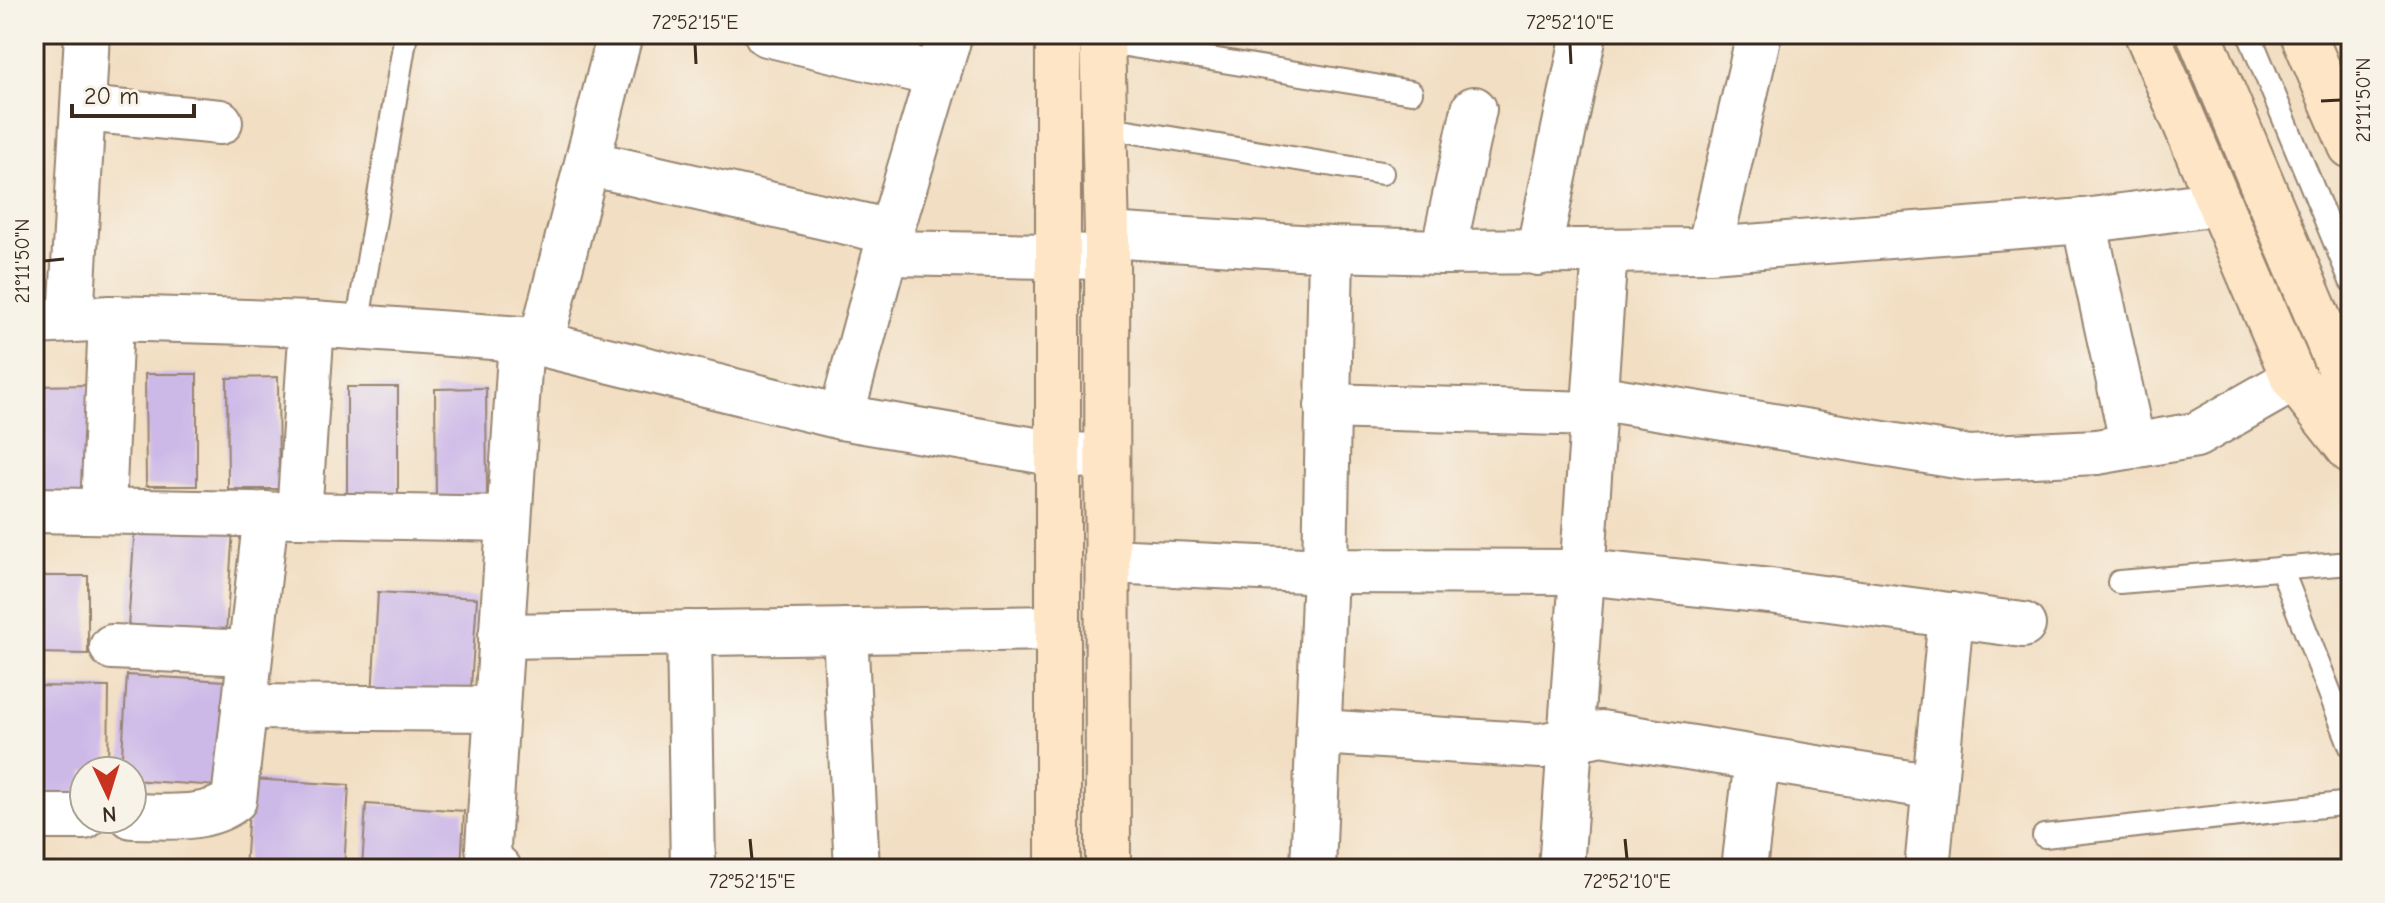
<svg xmlns="http://www.w3.org/2000/svg" width="2385" height="903" font-family="'Comic Neue',sans-serif">
	<style>
		.building { fill: #cdb9e8 }
		.lines { fill: none; stroke-linecap: round; stroke-linejoin: round }
		.lane-casing { stroke: #968470; stroke-width: 26 }
		.street-casing { stroke: #968470; stroke-width: 48 }
		.secondary-casing { stroke: #968470; stroke-width: 48 }
		.lane { stroke: #fff; stroke-width: 22 }
		.street { stroke: #fff; stroke-width: 44 }
		.secondary { stroke: #fee5c5; stroke-width: 44 }
		.ticks { fill: none; stroke: #3b2a1e; stroke-width: 3 }
		.neatline { fill: none; stroke: #3b2a1e; stroke-width: 3 }
		.ticks-label { font-size: 20px; text-anchor: middle; fill: #3b2a1e }
	</style>
	<rect width="100%" height="100%" fill="#f7f3e8"/>
	<filter id="ink" filterUnits="userSpaceOnUse"><feTurbulence type="fractalNoise" baseFrequency=".0125" numOctaves="2"/><feDisplacementMap in="SourceGraphic" scale="16" xChannelSelector="R" yChannelSelector="G"/><feConvolveMatrix kernelMatrix="1 2 1 2 8 2 1 2 1" color-interpolation-filters="sRGB"/></filter>
	<filter id="wash" filterUnits="userSpaceOnUse"><feTurbulence type="fractalNoise" baseFrequency=".006" numOctaves="4" result="noise"/><feDisplacementMap in="SourceGraphic" scale="32" xChannelSelector="R" yChannelSelector="G"/><feGaussianBlur stdDeviation="1.8" result="paint"/><feColorMatrix in="noise" values="0 0 0 0 0 0 0 0 0 0 0 0 0 0 0 0 0 1.4 0 .05"/><feComposite in="paint" operator="in"/></filter>
	<g filter="url(#wash)">
		<rect width="100%" height="100%" fill="#f2dec2"/>
		<g id="blocks">
			<!-- building -->
			<g class="building">
				<polygon points="145,374 197,374 197,486 146,486"/>
				<polygon points="278,377 279,489 228,489 227,378"/>
				<polygon points="89,385 89,497 38,497 38,386"/>
				<rect x="347" y="387" width="51" height="111"/>
				<polygon points="486,388 487,500 436,500 435,389"/>
				<polygon points="135,524 233,529 226,634 128,628"/>
				<polygon points="34,576 88,576 88,654 34,653"/>
				<polygon points="378,592 477,598 470,702 372,696"/>
				<polygon points="127,675 225,681 218,786 132,780 132,771 121,771"/>
				<polygon points="34,686 109,687 108,771 84,771 84,802 34,802"/>
				<polygon points="251,779 349,785 344,869 245,869"/>
				<polygon points="366,804 464,811 461,869 362,869"/>
			</g>
		</g>
	</g>
	<g filter="url(#ink)">
		<use href="#blocks" fill-opacity="0" stroke="#968470" stroke-width="2"/>
		<g class="lines">
			<defs>
				<g id="lane">
					<polyline points="2249,34 2351,281"/>
					<polyline points="1102,41 1411,92"/>
					<polyline points="1104,127 1382,173"/>
					<polyline points="357,327 406,34"/>
					<polyline points="2281,568 2351,747"/>
					<polyline points="2119,582 2351,563"/>
					<polyline points="2044,836 2351,803"/>
				</g>
				<g id="street">
					<polyline points="767,34 938,75"/>
					<polyline points="83,109 220,122"/>
					<polyline points="588,163 891,232"/>
					<polyline points="2084,221 2133,446"/>
					<polyline points="1107,235 1331,249 1443,252 1709,250 2084,221 2219,203"/>
					<polyline points="1709,250 1759,34"/>
					<polyline points="1443,252 1474,109"/>
					<polyline points="886,253 1107,257"/>
					<polyline points="1538,253 1584,34"/>
					<polyline points="71,320 87,34"/>
					<polyline points="34,322 111,318 312,324 521,339 841,417 1058,454 1107,457"/>
					<polyline points="541,343 620,34"/>
					<polyline points="1595,397 1969,458 2097,452 2196,435 2294,379"/>
					<polyline points="1327,406 1593,414"/>
					<polyline points="841,417 891,232 950,34"/>
					<polyline points="34,510 509,519"/>
					<polyline points="103,511 111,318"/>
					<polyline points="299,515 312,324"/>
					<polyline points="1108,561 1325,571 1584,572 1770,591 2023,625"/>
					<polyline points="845,631 857,869"/>
					<polyline points="689,633 693,869"/>
					<polyline points="501,636 1058,628"/>
					<polyline points="112,647 250,653"/>
					<polyline points="244,707 497,709"/>
					<polyline points="1319,732 1541,746 1601,733 1934,787"/>
					<path d="M132,816C166,816 206,822 234,800L266,514"/>
					<polyline points="34,817 84,817"/>
					<polyline points="499,869 490,860 488,847 521,339"/>
					<polyline points="1313,869 1325,571 1331,249"/>
					<polyline points="1561,869 1605,252"/>
					<polyline points="1744,869 1757,759"/>
					<polyline points="1927,869 1951,615"/>
				</g>
				<g id="secondary">
					<polyline points="1102,34 1107,235 1108,869"/>
					<polyline points="2147,34 2294,379 2351,451"/>
					<polyline points="2199,34 2351,396"/>
					<polyline points="2303,34 2351,146"/>
					<polyline points="1058,869 1058,34"/>
				</g>
			</defs>
			<!-- lane casing -->
			<use href="#lane" class="lane-casing"/>
			<!-- street casing -->
			<use href="#street" class="street-casing"/>
			<!-- secondary casing -->
			<use href="#secondary" class="secondary-casing"/>
			<!-- lane -->
			<use href="#lane" class="lane"/>
			<!-- street -->
			<use href="#street" class="street"/>
			<!-- secondary -->
			<use href="#secondary" class="secondary"/>
		</g>
	</g>
	<!-- ticks -->
	<path class="ticks" d="M695,44L696,64M1570,44L1571,64M2321,101L2341,100M44,261L64,259M750,839L752,859M1625,839L1627,859"/>
	<!-- margin -->
	<rect width="2385" height="903" fill="none" stroke="#f7f3e8" stroke-width="88"/>
	<!-- north arrow -->
	<g transform="translate(108 795) rotate(176)"><circle r="38" fill="#f7f3e8" stroke="#aca397" stroke-width="2"/>
	<path d="M0-6L14 30L0 20L-14 30Z" fill="#c8321e"/>
	<text y="-12" font-size="22" font-weight="bold" text-anchor="middle" fill="#3b2a1e">N</text>
	</g>
	<!-- scale -->
	<path d="M72 104v12h122v-12" fill="none" stroke="#3b2a1e" stroke-width="4"/>
	<text x="84" y="104" font-size="24" fill="#3b2a1e" stroke="#f7f3e8" stroke-width="6" paint-order="stroke">20 m</text>
	<rect x="44" y="44" width="2297" height="815" class="neatline"/>
	<g class="ticks-label">
		<text x="695" y="29">72°52'15"E</text>
		<text x="1570" y="29">72°52'10"E</text>
		<text transform="translate(2363 100) rotate(-90)" y="7">21°11'50"N</text>
		<text transform="translate(22 261) rotate(-90)" y="7">21°11'50"N</text>
		<text x="752" y="888">72°52'15"E</text>
		<text x="1627" y="888">72°52'10"E</text>
	</g>
</svg>
